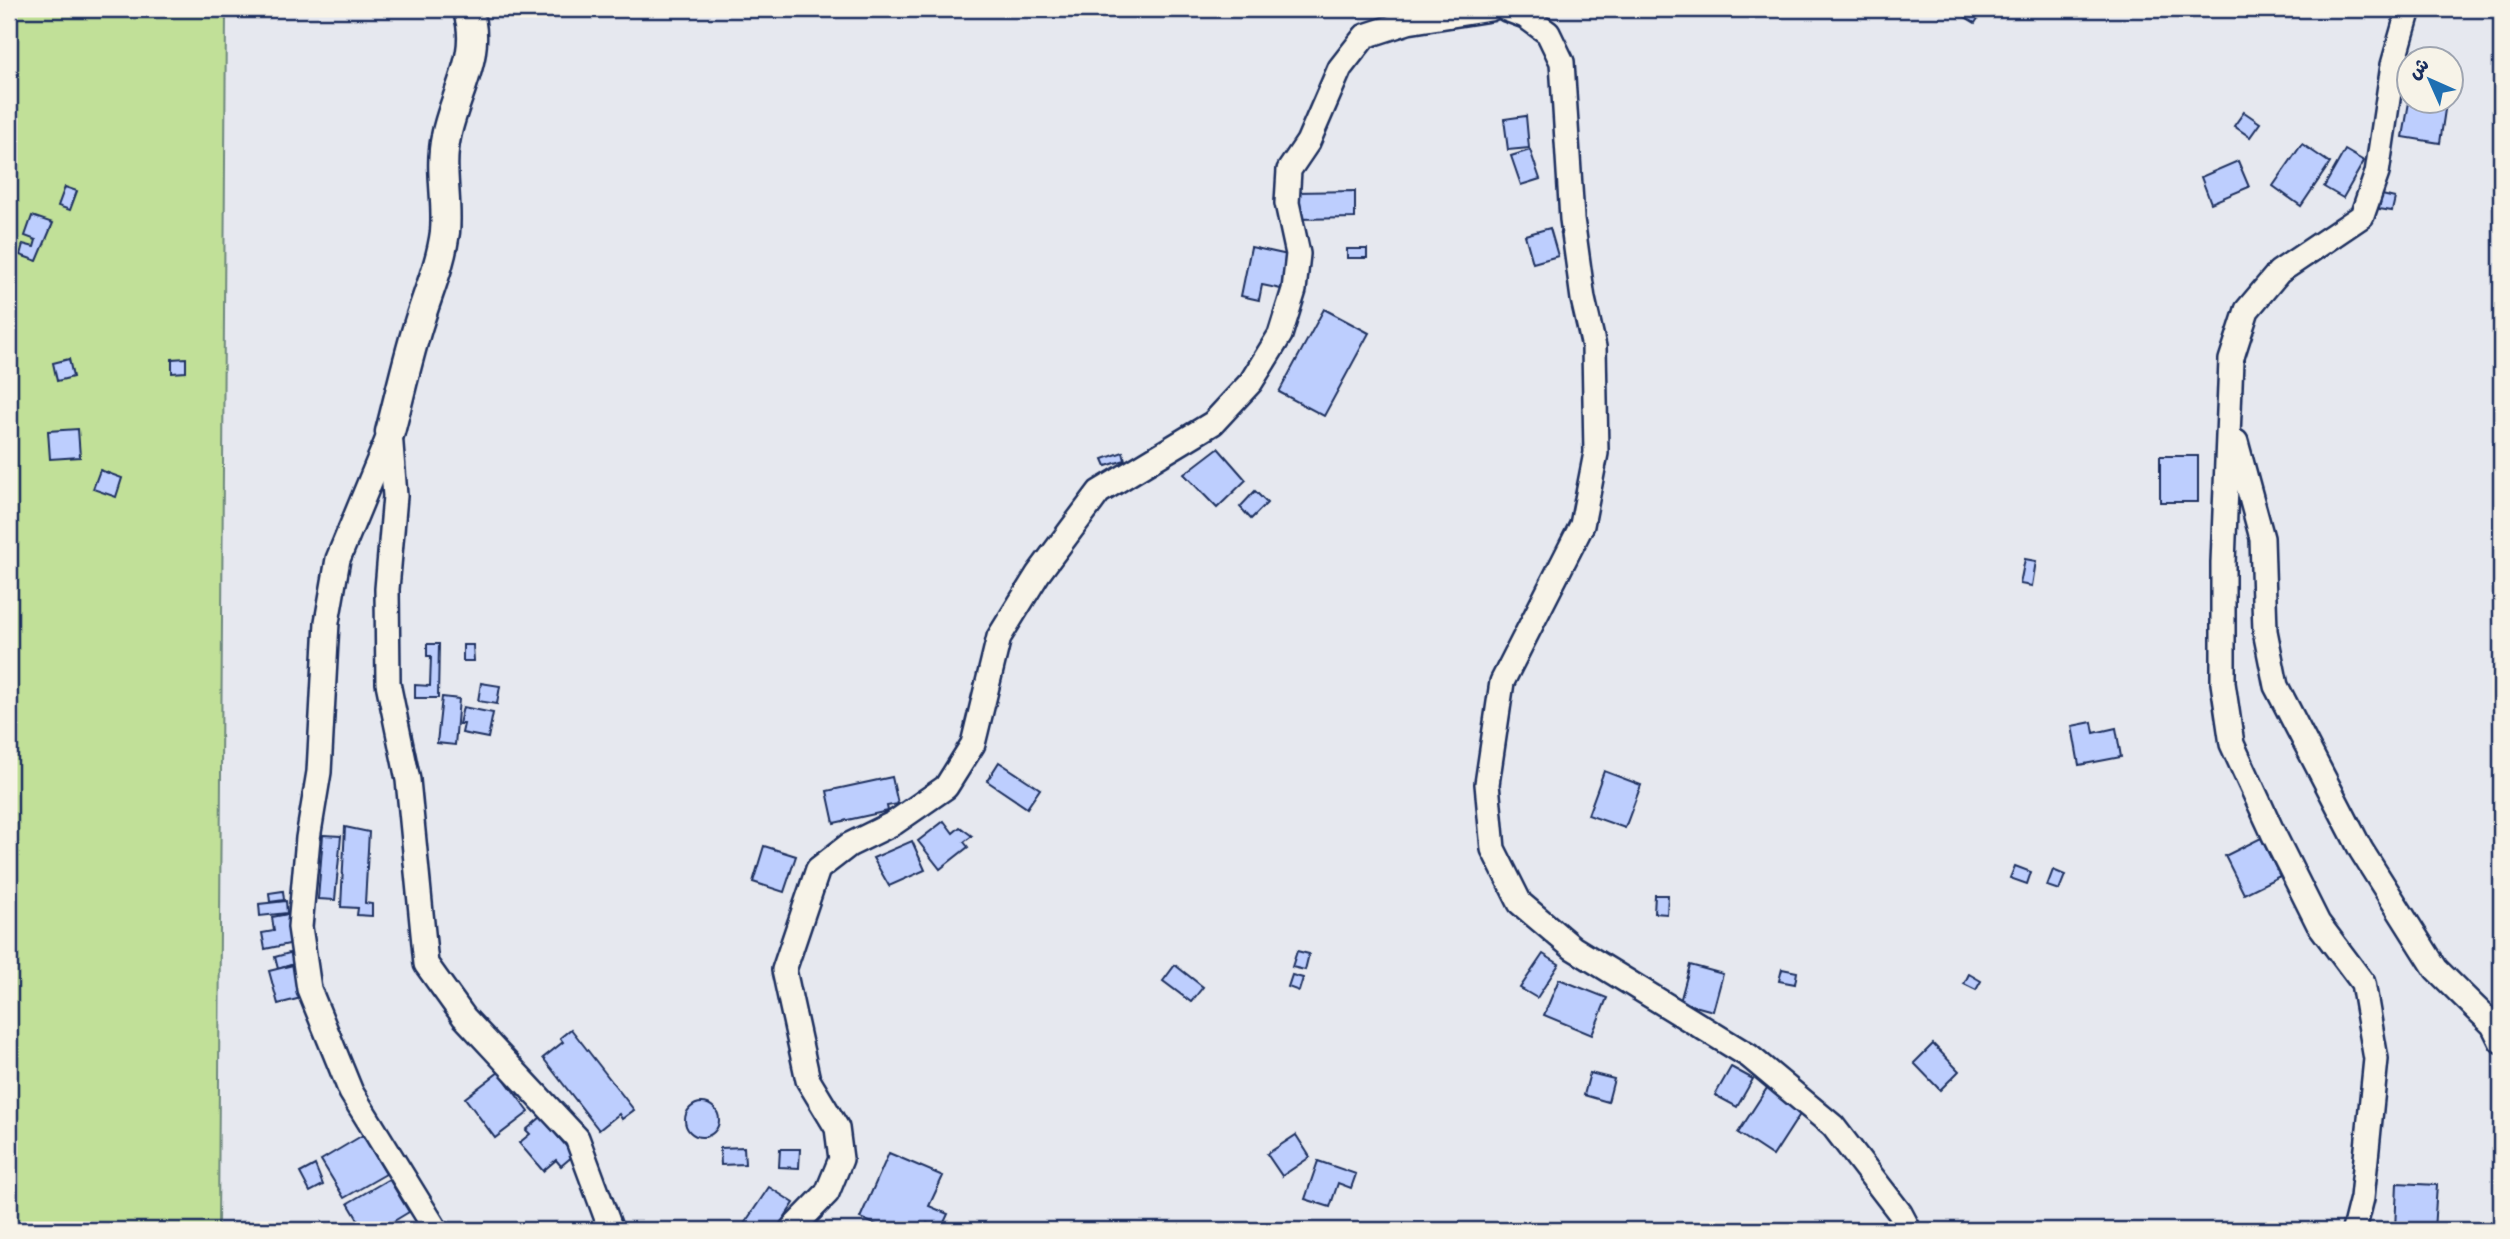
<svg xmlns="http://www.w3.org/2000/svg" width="2510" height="1239" font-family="Mali,'Playpen Sans Arabic',sans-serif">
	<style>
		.green { fill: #c1e098; stroke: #6e887b; stroke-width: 2 }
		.building { fill: #bdcefe; stroke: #1b2f5e; stroke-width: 2 }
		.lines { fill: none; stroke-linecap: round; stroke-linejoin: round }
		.minor-casing { stroke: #1b2f5e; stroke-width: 28 }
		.tertiary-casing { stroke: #1b2f5e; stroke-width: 33 }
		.minor { stroke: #f7f3e8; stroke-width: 23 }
		.tertiary { stroke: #f7f3e8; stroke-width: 28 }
	</style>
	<rect width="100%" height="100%" fill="#e6e8ef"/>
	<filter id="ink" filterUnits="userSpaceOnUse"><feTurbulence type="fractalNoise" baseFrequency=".0143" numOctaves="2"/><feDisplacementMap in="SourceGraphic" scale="14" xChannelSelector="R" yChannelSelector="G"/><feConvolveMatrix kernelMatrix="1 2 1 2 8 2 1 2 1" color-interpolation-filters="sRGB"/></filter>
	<g filter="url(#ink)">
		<!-- green -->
		<polygon class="green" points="9,9 226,9 218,1230 9,1230"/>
		<!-- building -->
		<g class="building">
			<polygon points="1952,9 1984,9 1975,23"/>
			<polygon points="2409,102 2446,103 2440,143 2403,137"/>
			<polygon points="2244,112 2260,123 2250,137 2234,126"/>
			<polygon points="1526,116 1529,148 1508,150 1504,119"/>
			<polygon points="2302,144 2330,163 2301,206 2273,186"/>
			<polygon points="1530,150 1540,179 1521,185 1511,156"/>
			<polygon points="2345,150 2364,161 2343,198 2324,187"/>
			<polygon points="2238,161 2249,187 2211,203 2201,177"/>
			<polygon points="65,187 77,191 70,210 58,206"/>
			<polygon points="1355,191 1355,218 1296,219 1296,192"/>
			<polygon points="2382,195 2395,198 2392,211 2379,209"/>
			<polygon points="32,216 53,223 37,261 20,255 23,244 34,247 36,240 25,236"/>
			<polygon points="1550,228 1558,256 1533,263 1525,235"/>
			<polygon points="1251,247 1288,255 1281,289 1262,285 1259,300 1241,296"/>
			<rect x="1347" y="249" width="20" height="9"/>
			<polygon points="1324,309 1369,333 1324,416 1279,392"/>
			<polygon points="186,358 186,372 172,373 172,359"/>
			<polygon points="69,359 73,377 57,381 53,363"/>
			<polygon points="78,429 80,457 50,459 48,431"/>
			<polygon points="1218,448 1246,480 1217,508 1184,474"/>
			<polygon points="1123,452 1125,460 1106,466 1103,459"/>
			<rect x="2160" y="456" width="38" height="46"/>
			<polygon points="100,470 122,478 116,497 93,489"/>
			<polygon points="1255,491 1267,503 1251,519 1240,507"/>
			<polygon points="2025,559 2036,561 2032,586 2020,584"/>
			<polygon points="427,644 439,644 438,698 415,698 415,685 430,686 431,656 427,656"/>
			<polygon points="463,645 473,645 474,661 463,661"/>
			<polygon points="481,683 500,686 497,704 478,701"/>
			<polygon points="442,697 459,699 455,745 437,743"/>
			<polygon points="463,707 493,713 488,738 462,733 464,724 459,724"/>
			<polygon points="2092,722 2094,733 2116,728 2121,757 2079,765 2072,726"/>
			<polygon points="999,762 1040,789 1027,808 987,781"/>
			<polygon points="1604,771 1641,785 1625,828 1588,815"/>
			<polygon points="892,777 898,804 887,806 888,811 834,823 827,791"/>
			<polygon points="944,821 953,833 960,827 972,836 964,842 968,847 940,869 918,841"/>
			<polygon points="345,827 369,832 365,903 372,904 372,916 357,915 358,908 341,907"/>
			<polygon points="323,835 341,836 335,900 318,899"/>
			<polygon points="2261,838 2280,876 2244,894 2225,856"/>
			<polygon points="912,841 925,870 889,886 873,858"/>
			<polygon points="764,846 796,856 784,892 753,882"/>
			<polygon points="2015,866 2031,872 2027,884 2010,878"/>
			<polygon points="2053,870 2065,875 2059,890 2047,886"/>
			<polygon points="283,891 284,900 270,902 269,893"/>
			<polygon points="1655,895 1668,895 1667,914 1654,913"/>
			<polygon points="286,901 287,913 260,916 259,904"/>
			<polygon points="288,914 294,943 265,949 262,933 274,931 272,917"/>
			<polygon points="1297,951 1309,954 1305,970 1292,967"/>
			<polygon points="293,952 297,963 278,969 275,957"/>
			<polygon points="1543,954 1559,964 1537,998 1520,988"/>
			<polygon points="293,965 301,998 278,1004 269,971"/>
			<polygon points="1175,965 1203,987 1191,1002 1163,981"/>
			<polygon points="1690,965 1723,974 1713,1011 1680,1002"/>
			<polygon points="1782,969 1797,972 1795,984 1779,981"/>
			<polygon points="1969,974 1981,981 1976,990 1964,984"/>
			<polygon points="1292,975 1303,978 1299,991 1288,987"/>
			<polygon points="1559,979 1607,998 1592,1035 1544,1015"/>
			<polygon points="571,1029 634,1110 622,1119 619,1114 599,1130 543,1058 563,1042 560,1038"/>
			<polygon points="1933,1044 1959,1071 1940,1090 1914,1063"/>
			<polygon points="1731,1067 1753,1079 1737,1107 1715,1095"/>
			<polygon points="499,1072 529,1112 495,1138 465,1098"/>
			<polygon points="1590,1073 1614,1079 1608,1102 1584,1095"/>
			<polygon points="1769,1085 1804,1108 1773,1156 1738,1133"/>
			<circle cx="702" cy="1120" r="17"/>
			<polygon points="541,1117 574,1155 561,1166 556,1160 543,1171 519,1143 530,1134 526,1130"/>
			<polygon points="363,1135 386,1174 344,1198 321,1160"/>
			<polygon points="1296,1135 1310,1157 1282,1176 1267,1154"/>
			<polygon points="744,1147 745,1164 721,1165 720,1148"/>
			<polygon points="780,1149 800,1149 799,1168 779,1167"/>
			<polygon points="889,1153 943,1176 929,1206 948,1214 941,1229 927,1223 924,1230 889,1230 860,1218"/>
			<polygon points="1318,1161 1356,1174 1351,1188 1338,1183 1330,1207 1305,1199"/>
			<polygon points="315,1165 323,1185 310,1192 300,1173"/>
			<polygon points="389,1179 409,1212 379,1230 364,1230 348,1203"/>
			<polygon points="2397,1183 2437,1185 2434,1230 2395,1230"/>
			<polygon points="769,1187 794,1203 776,1230 740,1230"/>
		</g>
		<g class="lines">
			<defs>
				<g id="minor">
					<polyline points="1506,9 1525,16 1548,33 1562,62 1572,219 1583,299 1594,347 1596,453 1582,525 1502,682 1487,784 1493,849 1520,903 1573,948 1749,1056 1833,1126 1900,1213 1909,1230"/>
					<polyline points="390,432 395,496 387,589 388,683 408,780 426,964 464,1017 577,1138 611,1230"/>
					<polyline points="388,438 338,559 327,622 319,772 308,838 300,927 309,989 351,1092 436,1230"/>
					<polyline points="2236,442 2262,538 2265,631 2276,686 2361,850 2436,969 2493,1025 2501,1041"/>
					<polyline points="791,1230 827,1193 841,1159 837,1128 808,1080 784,970 818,869 849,845 894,823 946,787 973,744 999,637 1038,574 1099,492 1213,423 1251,382 1280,335 1294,290 1298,254 1287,203 1289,170 1308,142 1340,68 1365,36 1408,22 1490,9"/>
					<polyline points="2354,1230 2362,1198 2376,1059 2363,983 2318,923 2273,833 2232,744 2223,683 2223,563 2231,360 2247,310 2279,272 2362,216 2377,173 2393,65 2409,9"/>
				</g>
				<path id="tertiary" d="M390,432C400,394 408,356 420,319C429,290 441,263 445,232C448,200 439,169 446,137C454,94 484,53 467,9"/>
			</defs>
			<!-- minor casing -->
			<use href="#minor" class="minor-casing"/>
			<!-- tertiary casing -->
			<use href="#tertiary" class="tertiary-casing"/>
			<!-- minor -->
			<use href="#minor" class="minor"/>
			<!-- tertiary -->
			<use href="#tertiary" class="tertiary"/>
		</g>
	</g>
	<!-- margin -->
	<rect width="2510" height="1239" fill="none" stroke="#f7f3e8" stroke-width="35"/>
	<rect x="18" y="18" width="2475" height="1204" fill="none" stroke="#1b2f5e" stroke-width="2.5" filter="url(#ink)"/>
	<!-- north arrow -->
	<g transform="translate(2430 80) rotate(315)"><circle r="33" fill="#f7f3e8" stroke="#9fa5b1" stroke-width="2"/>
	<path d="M0-5L12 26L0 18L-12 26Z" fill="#1f6fb2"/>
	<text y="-10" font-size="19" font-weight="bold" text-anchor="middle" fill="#1b2f5e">ش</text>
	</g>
</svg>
